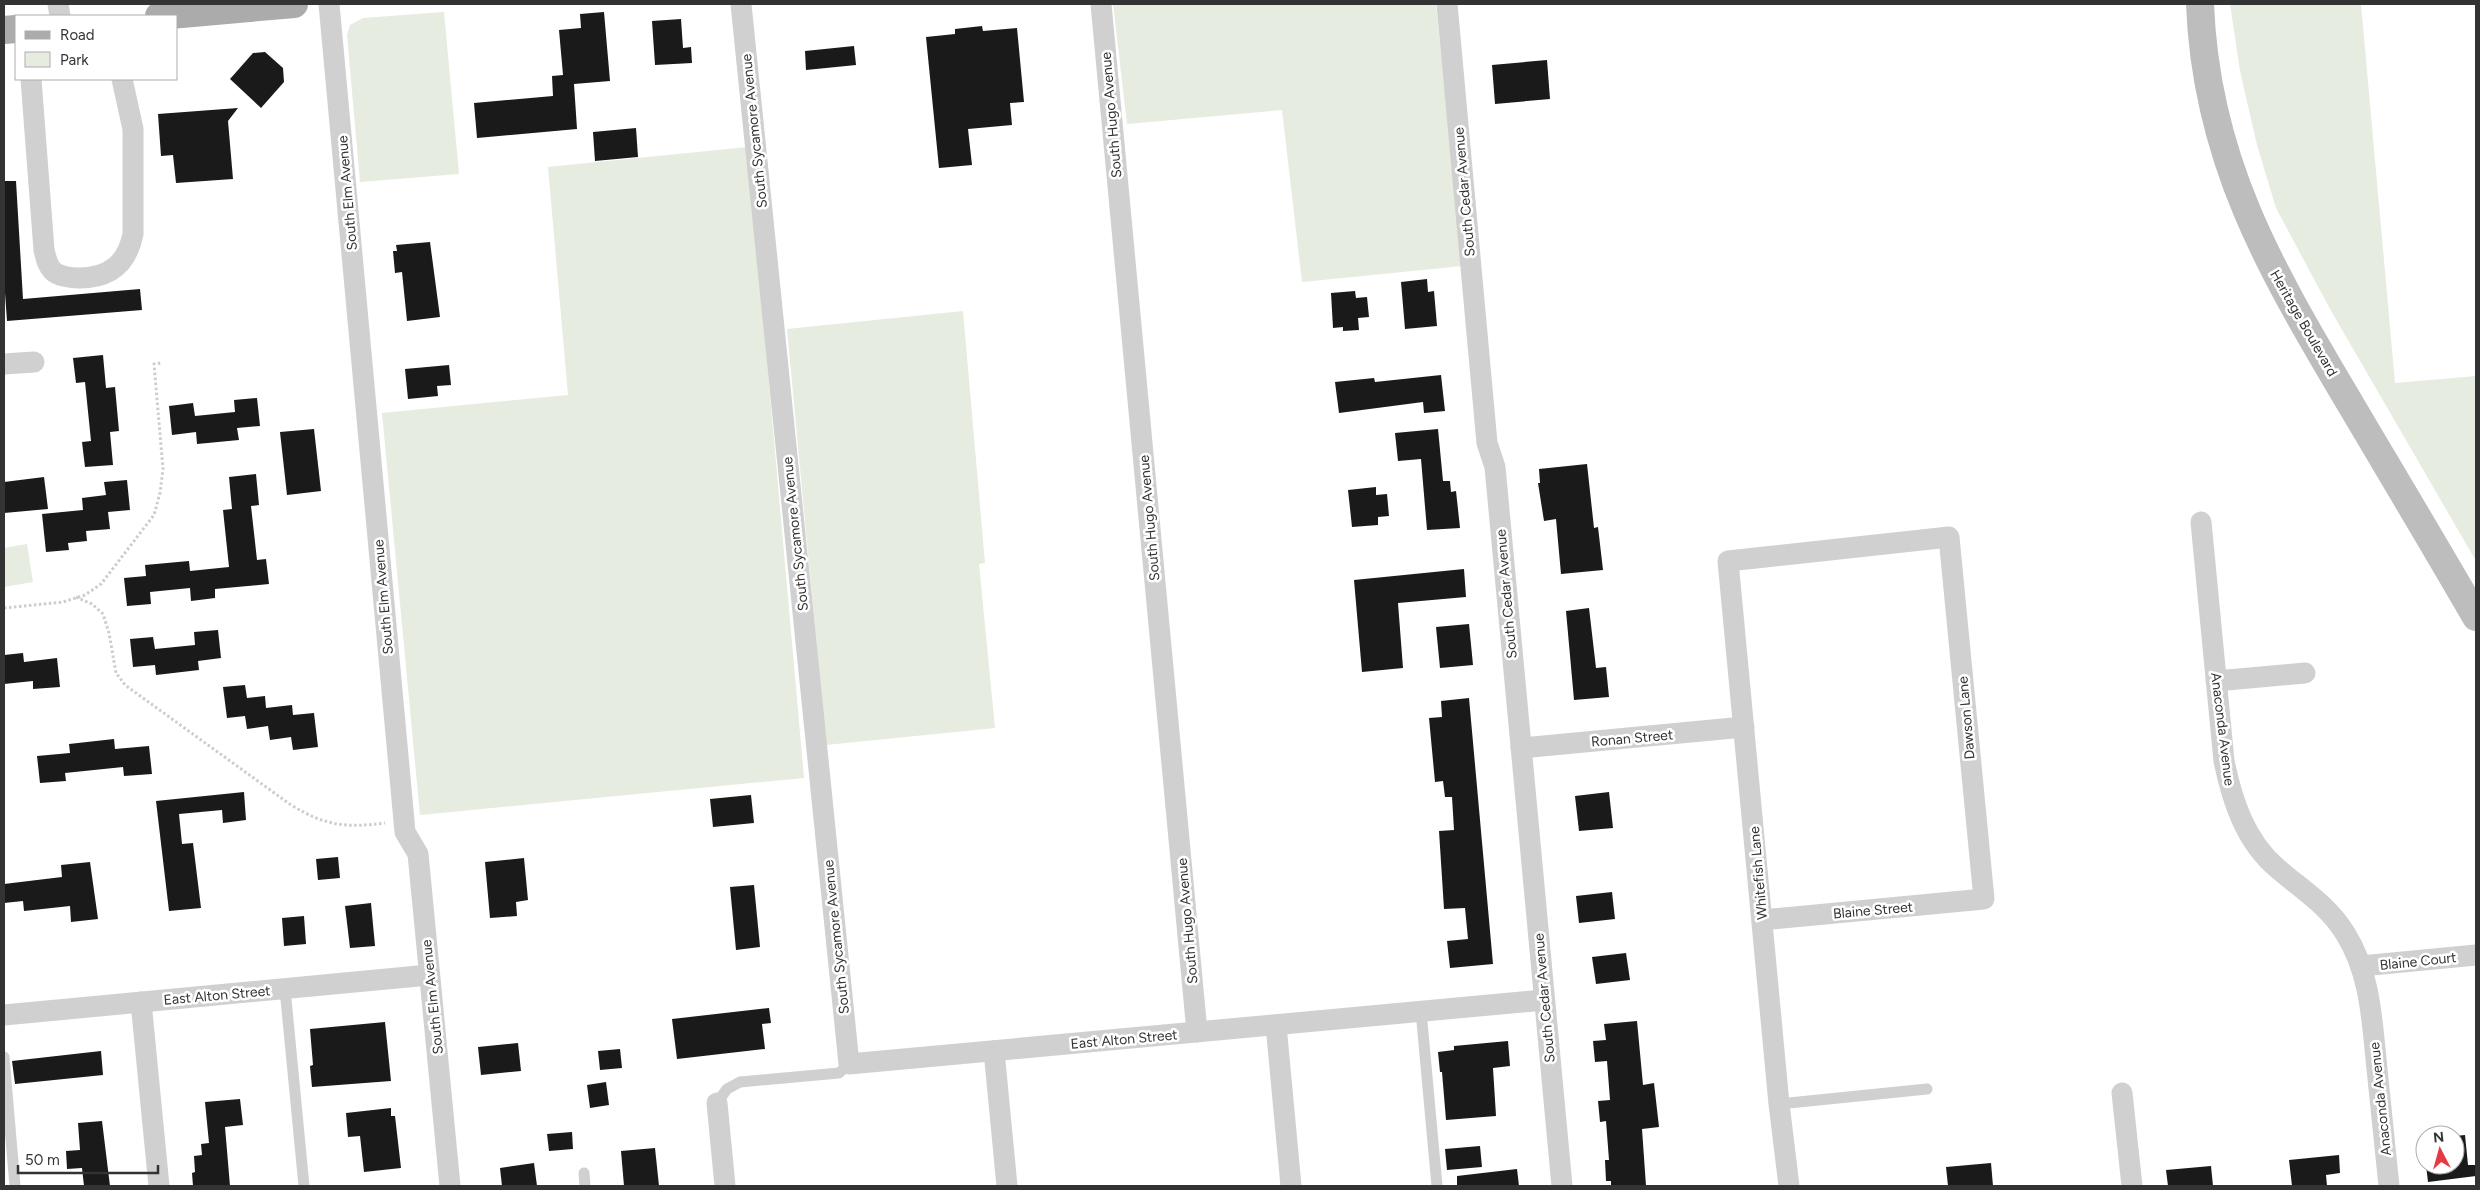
<svg xmlns="http://www.w3.org/2000/svg" width="2480" height="1190" font-family="Figtree,sans-serif">
	<style>
		.green { fill: #e6ecdf }
		.building { fill: #1a1a1a }
		.lines { fill: none; stroke-linecap: round; stroke-linejoin: round }
		.path { stroke: #cdcdcd; stroke-width: 3; stroke-dasharray: 2.5 2.5; stroke-linecap: butt }
		.service { stroke: #d0d0d0; stroke-width: 11 }
		.minor { stroke: #d0d0d0; stroke-width: 21 }
		.secondary { stroke: #bdbdbd; stroke-width: 28 }
		.primary { stroke: #ababab; stroke-width: 28 }
		.labels { text-anchor: middle; stroke-width: 5; stroke-linejoin: round; paint-order: stroke }
		.street-label { font-size: 14px; fill: #333; stroke: #fff }
	</style>
	<rect width="100%" height="100%" fill="#fff"/>
	<!-- green -->
	<g class="green">
		<polygon points="1113,4 1436,4 1462,266 1302,282 1282,110 1127,124"/>
		<polygon points="2230,4 2361,4 2395,383 2476,376 2476,561 2330,309 2276,208 2257,145 2240,71"/>
		<polygon points="444,12 459,174 360,182 347,35 350,25 363,18"/>
		<polygon points="748,147 804,778 420,815 382,413 568,395 548,167"/>
		<polygon points="963,311 985,563 979,564 995,728 826,745 787,329"/>
		<polygon points="27,544 33,582 4,587 4,548"/>
	</g>
	<!-- building -->
	<g class="building">
		<polygon points="604,12 610,81 574,84 577,129 477,138 474,103 553,96 552,76 563,75 559,30 581,28 580,14"/>
		<polygon points="681,19 683,48 691,47 692,63 655,65 652,21"/>
		<polygon points="982,26 983,31 1017,28 1024,102 1010,103 1012,125 968,129 972,165 939,168 926,37 955,34 955,29"/>
		<polygon points="854,46 856,65 806,70 805,51"/>
		<polygon points="265,52 283,68 284,82 261,108 230,79 253,53"/>
		<polygon points="1547,60 1550,99 1495,104 1492,65"/>
		<polygon points="238,108 228,121 233,179 176,183 173,155 161,156 158,114"/>
		<polygon points="636,128 638,157 595,161 593,132"/>
		<polygon points="4,181 16,181 23,299 140,289 142,310 7,321 4,279"/>
		<polygon points="430,242 440,317 407,321 402,272 395,273 393,251 397,251 396,245"/>
		<polygon points="1427,279 1428,292 1434,291 1437,326 1405,329 1401,282"/>
		<polygon points="1355,291 1356,298 1367,297 1369,317 1358,318 1359,330 1343,331 1343,327 1333,328 1331,293"/>
		<polygon points="103,355 106,388 115,387 119,431 110,432 113,465 85,467 82,442 91,441 85,382 76,383 73,358"/>
		<polygon points="449,365 451,385 437,386 438,396 408,399 405,369"/>
		<polygon points="1441,375 1445,411 1424,413 1423,402 1339,413 1335,382 1374,378 1375,382"/>
		<polygon points="257,398 260,426 237,428 239,440 197,444 196,432 172,435 169,406 193,403 195,416 235,412 234,400"/>
		<polygon points="314,429 321,491 287,495 280,432"/>
		<polygon points="1438,429 1443,481 1450,481 1451,492 1456,491 1460,528 1427,530 1421,459 1398,461 1395,433"/>
		<polygon points="1587,464 1594,528 1598,527 1603,570 1561,574 1556,519 1544,521 1538,483 1540,483 1539,469"/>
		<polygon points="256,474 259,505 251,506 257,560 266,559 269,584 215,589 215,598 191,601 190,588 150,592 151,604 127,606 124,578 146,576 145,565 189,561 190,571 229,567 223,510 232,509 229,477"/>
		<polygon points="44,477 48,509 4,513 4,482"/>
		<polygon points="127,480 130,510 108,512 110,529 86,531 87,541 68,543 69,550 46,552 42,514 83,510 82,498 106,495 104,482"/>
		<polygon points="1376,487 1376,495 1387,494 1389,516 1378,517 1378,525 1352,527 1348,490"/>
		<polygon points="1464,569 1466,597 1398,603 1403,668 1362,672 1354,580"/>
		<polygon points="1589,608 1596,668 1606,667 1609,697 1574,700 1566,611"/>
		<polygon points="1469,624 1473,665 1440,668 1436,627"/>
		<polygon points="218,630 221,658 198,661 199,670 156,675 155,665 133,667 130,639 153,637 155,649 195,645 194,632"/>
		<polygon points="23,653 24,662 57,658 60,687 33,689 33,681 4,684 4,655"/>
		<polygon points="245,685 247,698 265,696 266,708 292,705 293,715 314,713 318,747 293,750 291,737 270,740 268,726 247,729 245,716 227,718 223,687"/>
		<polygon points="1469,698 1493,964 1450,968 1447,941 1468,939 1465,908 1444,909 1439,831 1454,830 1452,797 1445,797 1443,781 1435,782 1429,718 1442,717 1441,701"/>
		<polygon points="114,739 115,749 149,746 152,774 124,776 123,767 65,773 66,781 40,783 37,756 70,753 69,744"/>
		<polygon points="244,792 246,820 223,823 222,810 179,814 182,844 193,843 201,908 169,911 156,801"/>
		<polygon points="1609,792 1613,828 1579,831 1575,796"/>
		<polygon points="751,795 754,823 713,827 710,799"/>
		<polygon points="338,857 340,878 318,880 316,859"/>
		<polygon points="524,858 528,900 516,902 517,916 490,918 485,862"/>
		<polygon points="90,862 98,919 71,922 70,906 24,911 23,901 4,903 4,884 62,877 61,865"/>
		<polygon points="754,885 760,947 736,950 730,887"/>
		<polygon points="1612,892 1615,919 1579,923 1576,896"/>
		<polygon points="371,903 375,946 350,948 345,906"/>
		<polygon points="304,916 306,944 284,946 282,918"/>
		<polygon points="1626,953 1630,980 1596,984 1592,957"/>
		<polygon points="769,1008 771,1023 762,1024 765,1049 677,1059 672,1019"/>
		<polygon points="1637,1021 1643,1085 1654,1083 1659,1127 1642,1129 1646,1186 1611,1186 1611,1181 1606,1181 1605,1160 1609,1160 1606,1121 1600,1122 1598,1101 1610,1100 1607,1061 1595,1062 1593,1041 1606,1040 1604,1024"/>
		<polygon points="385,1022 391,1081 312,1087 310,1066 313,1065 310,1029"/>
		<polygon points="1508,1041 1510,1066 1493,1068 1496,1116 1446,1120 1442,1072 1440,1072 1438,1052 1454,1050 1454,1046"/>
		<polygon points="518,1043 521,1071 481,1075 478,1047"/>
		<polygon points="620,1049 622,1068 600,1070 598,1051"/>
		<polygon points="101,1051 103,1075 15,1084 12,1061"/>
		<polygon points="606,1082 609,1105 590,1108 587,1085"/>
		<polygon points="240,1099 243,1125 225,1127 230,1186 193,1186 192,1173 195,1172 194,1156 202,1155 201,1144 209,1143 205,1102"/>
		<polygon points="391,1108 391,1116 395,1116 401,1168 364,1172 360,1136 348,1137 346,1113"/>
		<polygon points="102,1121 110,1186 84,1186 82,1168 67,1169 66,1151 80,1150 78,1123"/>
		<polygon points="572,1132 573,1149 549,1151 547,1134"/>
		<polygon points="2465,1135 2468,1165 2476,1165 2476,1176 2428,1182 2426,1165 2455,1165 2455,1136"/>
		<polygon points="1480,1146 1482,1167 1447,1170 1445,1149"/>
		<polygon points="655,1148 659,1186 624,1186 621,1151"/>
		<polygon points="2339,1155 2340,1173 2326,1175 2327,1186 2292,1186 2289,1160"/>
		<polygon points="534,1163 537,1186 502,1186 500,1168"/>
		<polygon points="1991,1163 1993,1186 1948,1186 1946,1167"/>
		<polygon points="2211,1166 2213,1186 2168,1186 2166,1170"/>
		<polygon points="1517,1169 1519,1186 1457,1186 1457,1176"/>
	</g>
	<g class="lines">
		<!-- path -->
		<g class="path">
			<path d="M76,597L92,604L103,614L109,633L116,673L125,685L291,805C326,826 345,828 385,823"/>
			<polyline points="4,608 63,602 85,595 101,584 154,515 160,493 163,469 154,364 161,363"/>
		</g>
		<!-- service -->
		<g class="service">
			<polyline points="285,989 304,1186"/>
			<polyline points="1421,1011 1437,1186"/>
			<polyline points="4,1057 15,1186"/>
			<polyline points="717,1103 727,1089 740,1082 839,1073 849,1064"/>
			<polyline points="1779,1104 1927,1089"/>
			<polyline points="584,1173 585,1186"/>
		</g>
		<!-- minor -->
		<g class="minor">
			<polyline points="58,4 60,16"/>
			<polyline points="329,4 405,832 418,854 450,1186"/>
			<polyline points="741,4 849,1064 1544,1000"/>
			<polyline points="1101,4 1197,1032"/>
			<polyline points="1447,4 1487,443 1495,467 1562,1186"/>
			<path d="M31,79L44,250C46,258 47,265 53,271C58,276 71,278 79,278C109,278 127,264 133,234V129L122,79"/>
			<polyline points="4,364 34,362"/>
			<path d="M2201,522L2224,761C2232,800 2245,841 2277,868C2301,889 2328,905 2345,933C2371,974 2372,1022 2377,1069C2381,1108 2385,1147 2389,1186"/>
			<polyline points="2216,681 2305,673"/>
			<polyline points="1521,748 1744,727"/>
			<polyline points="1762,920 1984,899 1949,537 1728,561 1779,1104 1789,1186"/>
			<polyline points="2361,966 2476,955"/>
			<polyline points="141,1002 159,1186"/>
			<polyline points="4,1015 429,975"/>
			<polyline points="1276,1025 1291,1186"/>
			<polyline points="994,1051 1007,1186"/>
			<polyline points="2122,1093 2132,1186"/>
			<polyline points="717,1103 725,1186"/>
		</g>
		<!-- secondary -->
		<path class="secondary" d="M2200,4C2206,163 2273,273 2351,405C2393,476 2435,546 2476,617"/>
		<!-- primary -->
		<g class="primary">
			<polyline points="159,16 294,4"/>
			<polyline points="4,30 16,29"/>
		</g>
	</g>
	<g class="labels">
		<!-- street labels -->
		<g class="street-label">
			<text transform="translate(1111 115) rotate(-95)" y="5">South Hugo Avenue</text>
			<text transform="translate(754 131) rotate(-96)" y="5">South Sycamore Avenue</text>
			<text transform="translate(1464 192) rotate(-95)" y="5">South Cedar Avenue</text>
			<text transform="translate(347 193) rotate(-95)" y="5">South Elm Avenue</text>
			<text transform="translate(2304 323) rotate(60)" y="5">Heritage Boulevard</text>
			<text transform="translate(1149 518) rotate(-95)" y="5">South Hugo Avenue</text>
			<text transform="translate(795 534) rotate(-96)" y="5">South Sycamore Avenue</text>
			<text transform="translate(1506 594) rotate(-95)" y="5">South Cedar Avenue</text>
			<text transform="translate(383 597) rotate(-95)" y="5">South Elm Avenue</text>
			<text transform="translate(1966 718) rotate(-95)" y="5">Dawson Lane</text>
			<text transform="translate(2223 729) rotate(83)" y="5">Anaconda Avenue</text>
			<text transform="translate(1632 738) rotate(-5)" y="5">Ronan Street</text>
			<text transform="translate(1758 873) rotate(-95)" y="5">Whitefish Lane</text>
			<text transform="translate(1873 910) rotate(-5)" y="5">Blaine Street</text>
			<text transform="translate(1187 921) rotate(-95)" y="5">South Hugo Avenue</text>
			<text transform="translate(836 937) rotate(-96)" y="5">South Sycamore Avenue</text>
			<text transform="translate(2418 961) rotate(-6)" y="5">Blaine Court</text>
			<text transform="translate(217 995) rotate(-5)" y="5">East Alton Street</text>
			<text transform="translate(432 997) rotate(-96)" y="5">South Elm Avenue</text>
			<text transform="translate(1544 998) rotate(-95)" y="5">South Cedar Avenue</text>
			<text transform="translate(1124 1039) rotate(-5)" y="5">East Alton Street</text>
			<text transform="translate(2380 1099) rotate(-96)" y="5">Anaconda Avenue</text>
		</g>
	</g>
	<!-- border -->
	<rect width="2480" height="1190" fill="none" stroke="#333333" stroke-width="10"/>
	<!-- legend -->
	<rect x="15" y="15" width="162" height="65" fill="#ffffff" stroke="#adadad"/>
	<rect x="25" y="31" width="25" height="8" fill="#ababab" stroke="#adadad"/>
	<text x="60" y="40" font-size="15" fill="#333333">Road</text>
	<rect x="25" y="52" width="25" height="15" fill="#e6ecdf" stroke="#adadad"/>
	<text x="60" y="65" font-size="15" fill="#333333">Park</text>
	<!-- north arrow -->
	<g transform="translate(2440 1150) rotate(354)"><circle r="24" fill="#ffffff" stroke="#adadad"/>
	<path d="M0-4L9 19L0 12L-9 19Z" fill="#e63946"/>
	<text y="-8" font-size="14" font-weight="bold" text-anchor="middle" fill="#333333">N</text>
	</g>
	<!-- scale -->
	<path d="M18 1165v8h140v-8" fill="none" stroke="#333333" stroke-width="2.5"/>
	<text x="25" y="1165" font-size="15" fill="#333333" stroke="#ffffff" stroke-width="4" paint-order="stroke">50 m</text>
</svg>
